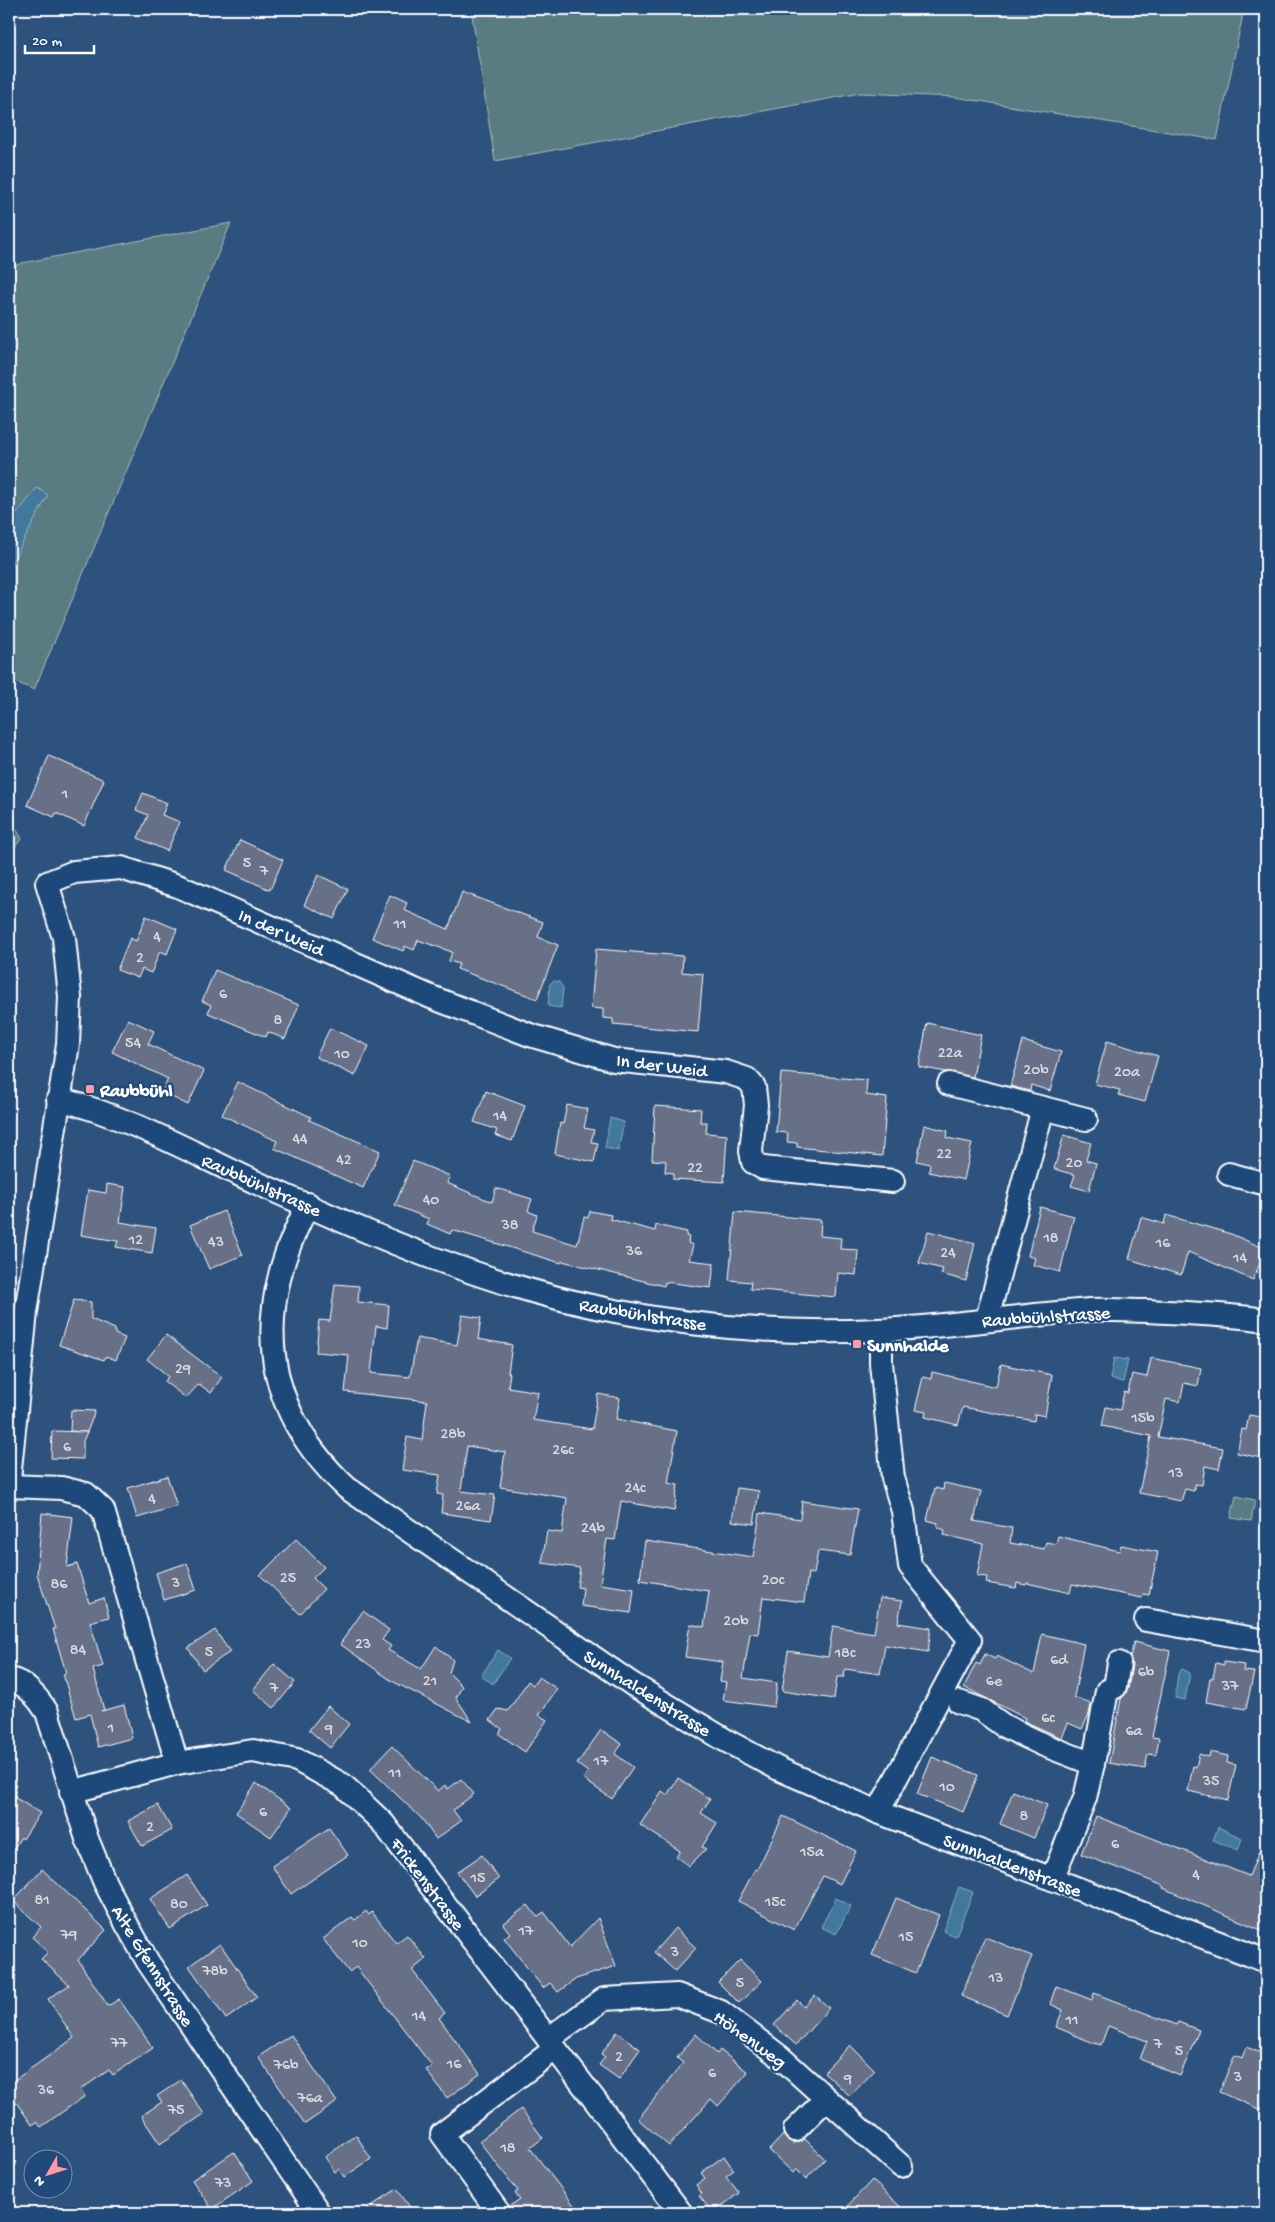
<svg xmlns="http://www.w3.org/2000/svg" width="1275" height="2222" font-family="'Gochi Hand',sans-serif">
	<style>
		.green { fill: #597c81; stroke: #acbec0 }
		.water { fill: #41789e; stroke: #8daec5 }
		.building { fill: #677088; stroke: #fff }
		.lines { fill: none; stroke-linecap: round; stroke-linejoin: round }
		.minor-casing { stroke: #fff; stroke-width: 26 }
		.minor { stroke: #1f4a7a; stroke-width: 22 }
		.poi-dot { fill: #ff9aa2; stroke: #1f4a7a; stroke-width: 2 }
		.labels { text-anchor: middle; stroke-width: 4.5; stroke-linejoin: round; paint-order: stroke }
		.number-label { font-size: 16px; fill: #d9dbe1 }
		.street-label { font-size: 19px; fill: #fff; stroke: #1f4a7a }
		.poi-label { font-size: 19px; font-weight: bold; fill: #fff; stroke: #1f4a7a; text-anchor: start }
	</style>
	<rect width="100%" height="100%" fill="#2d527d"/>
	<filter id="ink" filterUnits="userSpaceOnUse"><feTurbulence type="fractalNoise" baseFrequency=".02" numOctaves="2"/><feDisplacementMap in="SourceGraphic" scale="10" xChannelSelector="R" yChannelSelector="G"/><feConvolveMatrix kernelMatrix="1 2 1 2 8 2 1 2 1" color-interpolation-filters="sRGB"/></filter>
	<g filter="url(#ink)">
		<!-- green -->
		<g class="green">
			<polygon points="471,9 1244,9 1217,140 955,97 860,93 495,161"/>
			<polygon points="231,223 34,690 9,679 9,599 12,562 48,495 37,488 9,524 9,268 22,263"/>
			<polygon points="9,816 22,839 9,853"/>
			<polygon points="1236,1496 1255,1500 1251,1521 1231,1518"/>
		</g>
		<!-- water -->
		<g class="water">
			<polygon points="37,488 48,495 12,562 9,599 9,524"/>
			<polygon points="553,981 559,982 563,988 561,1008 548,1006 550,984"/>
			<polygon points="610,1118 624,1122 618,1151 605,1148"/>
			<polygon points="1114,1358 1128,1360 1123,1382 1110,1379"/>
			<polygon points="498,1650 510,1658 493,1684 481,1676"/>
			<polygon points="1182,1669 1190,1673 1185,1700 1175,1698 1178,1674"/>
			<polygon points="1218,1827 1242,1838 1238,1850 1213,1840"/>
			<polygon points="959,1887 973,1892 956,1936 943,1931"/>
			<polygon points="836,1898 851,1906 836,1934 821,1927"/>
		</g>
		<!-- building -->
		<g class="building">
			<polygon points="49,756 104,780 84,826 56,813 54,817 27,805"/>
			<polygon points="143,793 167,803 162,815 180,822 167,851 138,838 148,815 136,810"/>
			<polygon points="240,840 283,860 270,890 226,870"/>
			<polygon points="318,875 348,889 334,919 304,905"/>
			<polygon points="462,892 543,922 538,937 558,945 537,999 457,969 459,964 449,961 452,952 418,940 414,950 405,946 403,951 372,938 390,895 407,903 404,910 448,929"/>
			<polygon points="146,916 177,929 167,954 160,951 151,973 142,969 138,978 117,970 130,938 136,941"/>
			<polygon points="596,949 683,956 682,972 703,974 698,1032 613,1024 613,1019 603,1018 603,1009 591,1008"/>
			<polygon points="215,970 299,1005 285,1039 268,1032 266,1037 208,1013 211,1005 202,1001"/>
			<polygon points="128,1019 154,1031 148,1044 204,1071 188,1105 162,1092 168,1079 112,1052"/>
			<polygon points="927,1023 981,1035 973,1077 919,1067"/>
			<polygon points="330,1028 369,1046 355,1076 316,1057"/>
			<polygon points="1023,1041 1061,1052 1050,1091 1031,1085 1030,1091 1010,1086"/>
			<polygon points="1107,1041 1158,1056 1145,1102 1118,1095 1120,1090 1095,1084"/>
			<polygon points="781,1073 867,1080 866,1095 887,1098 882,1156 797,1147 797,1143 787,1142 788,1133 776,1132"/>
			<polygon points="238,1082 311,1117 309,1120 380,1151 363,1188 274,1148 277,1141 222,1115"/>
			<polygon points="486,1091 525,1106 512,1141 495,1135 497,1130 474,1122"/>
			<polygon points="567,1105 588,1109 584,1128 594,1130 591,1142 598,1143 594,1162 555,1154 560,1123 563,1124"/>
			<polygon points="655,1106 701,1109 700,1122 707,1122 706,1133 727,1135 724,1182 673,1179 673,1173 665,1172 666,1161 652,1160"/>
			<polygon points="924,1125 948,1131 947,1138 972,1143 964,1180 929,1172 930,1164 917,1161"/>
			<polygon points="1064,1135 1091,1143 1086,1160 1096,1163 1089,1191 1071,1186 1075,1175 1054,1169"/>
			<polygon points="413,1161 450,1176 447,1183 492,1202 496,1188 532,1199 528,1211 537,1215 532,1231 577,1245 584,1217 588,1218 590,1211 611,1215 610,1219 655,1231 656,1225 687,1232 686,1236 689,1237 688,1243 693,1245 689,1260 714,1263 711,1288 665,1282 664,1286 562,1261 561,1263 452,1230 450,1234 427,1224 429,1219 395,1205"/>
			<polygon points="107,1184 125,1187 120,1222 156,1228 152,1253 116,1247 118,1241 81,1235 88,1190 106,1193"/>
			<polygon points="1040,1207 1074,1216 1060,1272 1033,1265 1035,1258 1028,1256"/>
			<polygon points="224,1211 243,1255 209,1269 190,1225"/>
			<polygon points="735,1212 821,1220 820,1236 841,1238 840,1249 858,1250 856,1275 838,1273 836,1297 750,1289 751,1282 729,1280"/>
			<polygon points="1166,1215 1231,1234 1266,1249 1253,1280 1188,1252 1181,1275 1129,1259 1141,1217 1164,1224"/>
			<polygon points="928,1231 975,1243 966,1281 941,1274 943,1269 919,1263"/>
			<polygon points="335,1284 359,1286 358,1302 389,1305 387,1328 376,1326 371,1373 410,1377 417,1338 457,1345 462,1315 481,1318 478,1339 512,1345 508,1373 510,1373 508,1387 538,1392 533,1420 592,1429 598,1394 620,1398 616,1419 677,1431 668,1483 678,1485 674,1511 621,1501 615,1540 607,1539 600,1584 634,1589 631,1613 581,1606 583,1588 577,1587 580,1568 542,1563 547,1531 562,1533 567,1498 500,1487 505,1452 467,1446 461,1491 495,1495 491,1520 441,1513 443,1495 437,1494 440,1475 402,1470 407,1437 422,1440 427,1401 345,1392 349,1355 316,1352 319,1320 330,1321"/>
			<polygon points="74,1300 91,1302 91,1319 115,1329 115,1334 125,1338 116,1360 106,1356 104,1360 59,1345"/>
			<polygon points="166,1335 222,1377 211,1393 199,1384 186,1398 165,1382 168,1376 147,1359"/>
			<polygon points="1151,1358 1201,1368 1198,1386 1184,1383 1180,1402 1166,1399 1158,1437 1223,1448 1219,1469 1205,1466 1202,1485 1195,1484 1194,1491 1185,1489 1181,1501 1139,1493 1151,1436 1102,1426 1106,1407 1120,1410 1124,1392 1128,1393 1132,1374 1147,1377"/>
			<polygon points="1001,1364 1052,1375 1045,1416 1035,1414 1034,1421 963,1407 958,1425 925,1417 926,1412 915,1410 923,1377 931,1379 932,1372 996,1387"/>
			<polygon points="71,1410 95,1411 87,1432 70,1431"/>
			<polygon points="1249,1415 1266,1418 1266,1459 1237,1453 1242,1429 1246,1430"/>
			<polygon points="52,1431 87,1432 83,1441 83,1459 51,1458"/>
			<polygon points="167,1476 177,1506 137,1518 128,1488"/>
			<polygon points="944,1483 981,1491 974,1521 1012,1528 1010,1543 1044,1549 1046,1542 1056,1544 1058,1536 1119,1551 1121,1545 1158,1552 1149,1595 1143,1594 1142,1598 1072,1584 1070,1593 1027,1583 1026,1585 1017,1583 1016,1588 986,1583 987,1577 977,1576 983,1544 944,1535 945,1530 937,1527 938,1523 927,1520 935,1488 943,1490"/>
			<polygon points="737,1488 759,1491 754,1524 732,1521"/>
			<polygon points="802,1501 858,1509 850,1555 818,1551 814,1574 808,1573 804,1602 763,1597 758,1634 750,1633 743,1678 777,1683 774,1707 723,1700 726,1682 720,1681 723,1662 685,1657 690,1624 704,1627 709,1591 640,1580 645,1541 753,1557 760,1513 800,1519"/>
			<polygon points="42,1513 73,1517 67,1567 77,1564 89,1603 104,1598 109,1617 90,1622 103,1666 93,1669 104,1710 101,1711 124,1705 132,1738 98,1747 90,1714 76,1718 63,1674 66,1673 53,1629 55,1629 37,1574"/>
			<polygon points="296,1539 324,1567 313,1578 324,1589 300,1614 260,1575"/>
			<polygon points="187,1563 196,1590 164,1600 156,1573"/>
			<polygon points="880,1598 902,1601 898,1623 931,1628 928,1652 885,1645 880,1674 845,1669 844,1677 837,1677 834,1699 782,1691 788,1651 828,1657 833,1626 874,1633"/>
			<polygon points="363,1611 389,1630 382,1640 391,1646 388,1650 421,1669 436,1646 453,1660 449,1673 462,1686 456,1698 472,1722 392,1681 340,1644"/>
			<polygon points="215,1630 230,1652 203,1670 188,1648"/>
			<polygon points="1042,1634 1084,1644 1074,1697 1091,1704 1089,1714 1082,1729 1068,1723 1062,1738 1024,1721 1025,1718 964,1687 976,1663 980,1665 985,1654 995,1659 997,1656 1034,1674"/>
			<polygon points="1134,1642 1170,1651 1152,1737 1159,1738 1156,1755 1148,1754 1145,1769 1109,1763 1121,1699 1128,1689 1132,1665 1130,1657"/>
			<polygon points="1224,1662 1244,1665 1243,1671 1254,1672 1246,1709 1206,1702 1210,1678 1213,1678 1216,1663 1224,1665"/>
			<polygon points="274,1664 295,1682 274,1708 253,1690"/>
			<polygon points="539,1677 557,1689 539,1715 547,1720 525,1752 499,1734 502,1729 490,1720 498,1709 508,1711 528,1681 533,1685"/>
			<polygon points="328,1706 349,1724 330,1748 309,1730"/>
			<polygon points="601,1730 622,1744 615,1754 633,1767 612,1799 583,1779 588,1772 577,1764"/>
			<polygon points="392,1746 438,1791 445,1785 448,1789 461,1779 474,1794 453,1810 461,1821 436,1839 422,1819 370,1769"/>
			<polygon points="1210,1752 1228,1756 1227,1763 1236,1765 1228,1800 1188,1791 1193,1766 1196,1767 1199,1754 1209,1757"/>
			<polygon points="932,1757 978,1775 963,1812 917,1794"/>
			<polygon points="678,1778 710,1799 701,1813 717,1823 702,1847 706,1849 689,1866 676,1857 680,1851 640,1825 662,1791 667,1795"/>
			<polygon points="256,1783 291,1808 271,1837 236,1813"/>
			<polygon points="1013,1791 1047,1805 1034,1838 1000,1824"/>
			<polygon points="9,1794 40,1813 23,1839 21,1837 9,1856"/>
			<polygon points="158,1805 172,1830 142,1846 128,1821"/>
			<polygon points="783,1816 856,1851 840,1884 823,1876 794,1930 738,1901 755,1869 757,1870"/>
			<polygon points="1096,1816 1249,1876 1266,1835 1266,1932 1163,1888 1164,1886 1081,1854"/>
			<polygon points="329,1828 348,1855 291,1894 272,1866"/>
			<polygon points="482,1855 499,1879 475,1896 457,1872"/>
			<polygon points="42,1869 106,1930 78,1960 108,2006 119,1999 153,2048 113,2075 109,2070 80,2090 85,2096 41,2127 37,2122 32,2125 9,2092 9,2084 74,2038 48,1999 69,1985 41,1959 48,1952 32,1937 41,1927 13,1901"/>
			<polygon points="187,1875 207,1905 170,1929 150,1899"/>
			<polygon points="896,1898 939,1915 916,1973 872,1955"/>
			<polygon points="528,1905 537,1917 544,1912 570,1947 598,1918 616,1966 576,1979 558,1992 550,1983 543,1988 504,1938 510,1933 503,1924"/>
			<polygon points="366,1911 369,1915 372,1912 396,1943 407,1935 426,1959 412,1970 445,2013 439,2018 480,2074 447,2098 426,2070 432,2066 356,1967 349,1972 323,1939 352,1917 355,1920"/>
			<polygon points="675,1928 696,1948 675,1971 654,1952"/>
			<polygon points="985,1937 1032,1956 1007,2015 961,1996"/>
			<polygon points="220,1944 257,1997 226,2019 189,1966"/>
			<polygon points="740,1960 762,1981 739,2003 718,1982"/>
			<polygon points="1056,1986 1092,2000 1094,1993 1176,2025 1178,2022 1199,2030 1180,2076 1140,2059 1147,2041 1108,2026 1101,2045 1091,2042 1056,2027 1063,2010 1050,2004"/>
			<polygon points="815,1995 829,2008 796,2045 774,2025 797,2000 804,2007"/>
			<polygon points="617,2032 640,2049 619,2079 599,2065 605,2057 601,2054"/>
			<polygon points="696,2034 717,2054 720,2050 748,2072 718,2106 711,2099 669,2146 638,2119 683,2063 677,2058"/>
			<polygon points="291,2035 337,2102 305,2124 258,2057"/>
			<polygon points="850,2045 875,2070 850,2096 824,2072"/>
			<polygon points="1246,2047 1266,2055 1266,2099 1261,2110 1219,2092 1235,2055 1242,2058"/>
			<polygon points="181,2080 204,2114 160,2144 141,2116 162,2102 157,2096"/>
			<polygon points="521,2109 543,2138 530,2148 580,2213 512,2213 510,2206 520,2199 515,2193 518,2191 479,2141"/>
			<polygon points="356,2135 371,2159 344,2177 339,2169 335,2172 325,2157"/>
			<polygon points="783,2135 792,2143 799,2142 805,2139 825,2159 806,2179 796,2169 793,2173 769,2150"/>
			<polygon points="234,2152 253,2181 212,2209 192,2180"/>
			<polygon points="724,2156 734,2170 726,2176 739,2193 713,2213 699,2196 702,2194 696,2185 705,2178 701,2173"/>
			<polygon points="872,2180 907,2213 841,2213"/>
			<polygon points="397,2189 414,2213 361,2213"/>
		</g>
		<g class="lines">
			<defs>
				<g id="minor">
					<polyline points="949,1084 1043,1108 987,1319"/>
					<path d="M58,1099C127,1116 191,1152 255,1182C371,1235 489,1287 615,1311C701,1328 790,1334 878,1330C949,1327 1020,1315 1091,1310C1109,1309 1129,1311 1147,1311C1187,1313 1227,1314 1266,1320"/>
					<polyline points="1043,1108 1086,1119"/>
					<polyline points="1229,1174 1266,1184"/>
					<path d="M308,1204C297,1227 286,1250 280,1275C258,1360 285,1430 347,1488L632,1684L725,1740L779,1769L878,1812L1266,1961"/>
					<polyline points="9,1479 26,1312 68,1044 70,997 64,938 47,883 74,872 121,868 178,886 431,997 530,1035 614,1060 726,1072 747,1079 754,1087 756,1105 751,1151 753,1162 763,1168 893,1181"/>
					<polyline points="9,1486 61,1488 86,1494 103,1510 177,1763"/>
					<polyline points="1146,1620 1266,1641"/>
					<path d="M9,1679C24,1681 39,1699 47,1712L87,1839L105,1883L126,1923L148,1962L319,2213"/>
					<polyline points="959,1702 982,1710 1004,1726 1044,1745 1093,1764"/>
					<polyline points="71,1792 177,1763 253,1751 297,1760 343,1785 383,1823 681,2213"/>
					<polyline points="878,1812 970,1640 910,1566 903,1511 893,1478 881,1363 881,1330"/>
					<polyline points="1052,1879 1085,1798 1093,1764 1107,1691 1115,1687 1119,1663"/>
					<polyline points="548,2039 604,1999 677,1995 721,2012 779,2056 901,2166"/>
					<polyline points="795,2130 826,2099"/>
					<polyline points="499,2213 442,2134 555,2049"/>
				</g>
			</defs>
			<!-- minor casing -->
			<use href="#minor" class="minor-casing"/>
			<!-- minor -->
			<use href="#minor" class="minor"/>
		</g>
	</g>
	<!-- markers -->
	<g class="poi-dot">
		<rect x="85" y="1084" width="10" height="10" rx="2.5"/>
		<rect x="852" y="1339" width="10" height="10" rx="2.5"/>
	</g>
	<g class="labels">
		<!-- number labels -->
		<g class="number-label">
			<text x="65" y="798">1</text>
			<text x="247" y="867">5</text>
			<text x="264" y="875">7</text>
			<text x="400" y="928">11</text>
			<text x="157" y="941">4</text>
			<text x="140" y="962">2</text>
			<text x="223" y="998">6</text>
			<text x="278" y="1024">8</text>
			<text x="133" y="1047">54</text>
			<text x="950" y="1057">22a</text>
			<text x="342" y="1058">10</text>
			<text x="1036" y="1074">20b</text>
			<text x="1127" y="1076">20a</text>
			<text x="500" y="1120">14</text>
			<text x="300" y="1143">44</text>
			<text x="944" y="1158">22</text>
			<text x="344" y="1164">42</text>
			<text x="1074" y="1167">20</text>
			<text x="695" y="1172">22</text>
			<text x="431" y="1204">40</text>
			<text x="510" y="1229">38</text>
			<text x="1051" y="1242">18</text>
			<text x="136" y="1244">12</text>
			<text x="216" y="1246">43</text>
			<text x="1163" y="1247">16</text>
			<text x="634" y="1255">36</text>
			<text x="948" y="1257">24</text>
			<text x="1240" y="1262">14</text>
			<text x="183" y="1373">29</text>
			<text x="1143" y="1422">15b</text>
			<text x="453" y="1438">28b</text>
			<text x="67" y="1451">6</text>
			<text x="563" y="1454">26c</text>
			<text x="1176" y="1477">13</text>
			<text x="635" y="1492">24c</text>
			<text x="152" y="1503">4</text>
			<text x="468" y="1510">26a</text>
			<text x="593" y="1532">24b</text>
			<text x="288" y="1582">25</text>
			<text x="773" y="1584">20c</text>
			<text x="176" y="1587">3</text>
			<text x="59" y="1588">86</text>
			<text x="736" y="1625">20b</text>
			<text x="363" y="1648">23</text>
			<text x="78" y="1654">84</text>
			<text x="209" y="1656">5</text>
			<text x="845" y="1657">18c</text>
			<text x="1059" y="1664">6d</text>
			<text x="1146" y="1676">6b</text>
			<text x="430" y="1685">21</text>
			<text x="994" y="1685">6e</text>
			<text x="1230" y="1690">37</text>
			<text x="274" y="1692">7</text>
			<text x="1048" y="1722">6c</text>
			<text x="111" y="1732">1</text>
			<text x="329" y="1733">9</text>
			<text x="1134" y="1735">6a</text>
			<text x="601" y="1765">17</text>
			<text x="395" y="1777">11</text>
			<text x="1211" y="1785">35</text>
			<text x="947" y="1791">10</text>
			<text x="263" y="1816">6</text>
			<text x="1024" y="1820">8</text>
			<text x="150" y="1831">2</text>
			<text x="1115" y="1848">6</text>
			<text x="812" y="1856">15a</text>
			<text x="1196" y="1879">4</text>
			<text x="478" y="1882">15</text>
			<text x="42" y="1904">81</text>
			<text x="775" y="1906">15c</text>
			<text x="179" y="1908">80</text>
			<text x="526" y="1935">17</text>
			<text x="69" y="1939">79</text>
			<text x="906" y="1941">15</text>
			<text x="360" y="1947">10</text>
			<text x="675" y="1956">3</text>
			<text x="215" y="1975">78b</text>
			<text x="996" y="1982">13</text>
			<text x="740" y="1987">5</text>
			<text x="419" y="2020">14</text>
			<text x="1072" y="2024">11</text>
			<text x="119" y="2047">77</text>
			<text x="1158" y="2048">7</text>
			<text x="1179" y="2055">5</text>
			<text x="619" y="2061">2</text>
			<text x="454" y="2068">16</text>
			<text x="286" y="2069">76b</text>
			<text x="712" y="2077">6</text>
			<text x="1238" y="2081">3</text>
			<text x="848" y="2083">9</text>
			<text x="46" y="2094">36</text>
			<text x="310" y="2102">76a</text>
			<text x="176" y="2114">75</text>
			<text x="508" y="2152">18</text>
			<text x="223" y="2187">73</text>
		</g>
		<!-- street labels -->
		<g class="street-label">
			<text transform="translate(282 931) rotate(24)" y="7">In der Weid</text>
			<text transform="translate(662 1064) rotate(7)" y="7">In der Weid</text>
			<text transform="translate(262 1184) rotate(24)" y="7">Raubbühlstrasse</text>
			<text transform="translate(643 1313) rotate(9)" y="7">Raubbühlstrasse</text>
			<text transform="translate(1046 1315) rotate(-4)" y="7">Raubbühlstrasse</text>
			<text transform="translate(648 1692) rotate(32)" y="7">Sunnhaldenstrasse</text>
			<text transform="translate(1013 1864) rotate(21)" y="7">Sunnhaldenstrasse</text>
			<text transform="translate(429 1883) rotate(53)" y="7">Frickenstrasse</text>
			<text transform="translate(154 1965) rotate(58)" y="7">Alte Gfennstrasse</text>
			<text transform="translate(751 2038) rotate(36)" y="7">Höhenweg</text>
		</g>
		<!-- poi labels -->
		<g class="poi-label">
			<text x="100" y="1096">Raubbühl</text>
			<text x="867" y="1351">Sunnhalde</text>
		</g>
	</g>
	<!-- margin -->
	<rect width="1275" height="2222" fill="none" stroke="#1f4a7a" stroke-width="30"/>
	<rect x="15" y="15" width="1245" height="2192" fill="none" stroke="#fff" stroke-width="2" filter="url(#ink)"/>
	<!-- north arrow -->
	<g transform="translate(48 2174) rotate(231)"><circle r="24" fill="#1f4a7a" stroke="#7992af"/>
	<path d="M0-4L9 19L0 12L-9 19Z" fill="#ff9aa2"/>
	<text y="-8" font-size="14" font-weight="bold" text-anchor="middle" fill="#ffffff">N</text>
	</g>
	<!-- scale -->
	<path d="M25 45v8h69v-8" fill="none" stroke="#ffffff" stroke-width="2.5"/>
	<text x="32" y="45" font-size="15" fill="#ffffff" stroke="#1f4a7a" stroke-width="4" paint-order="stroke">20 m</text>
</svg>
